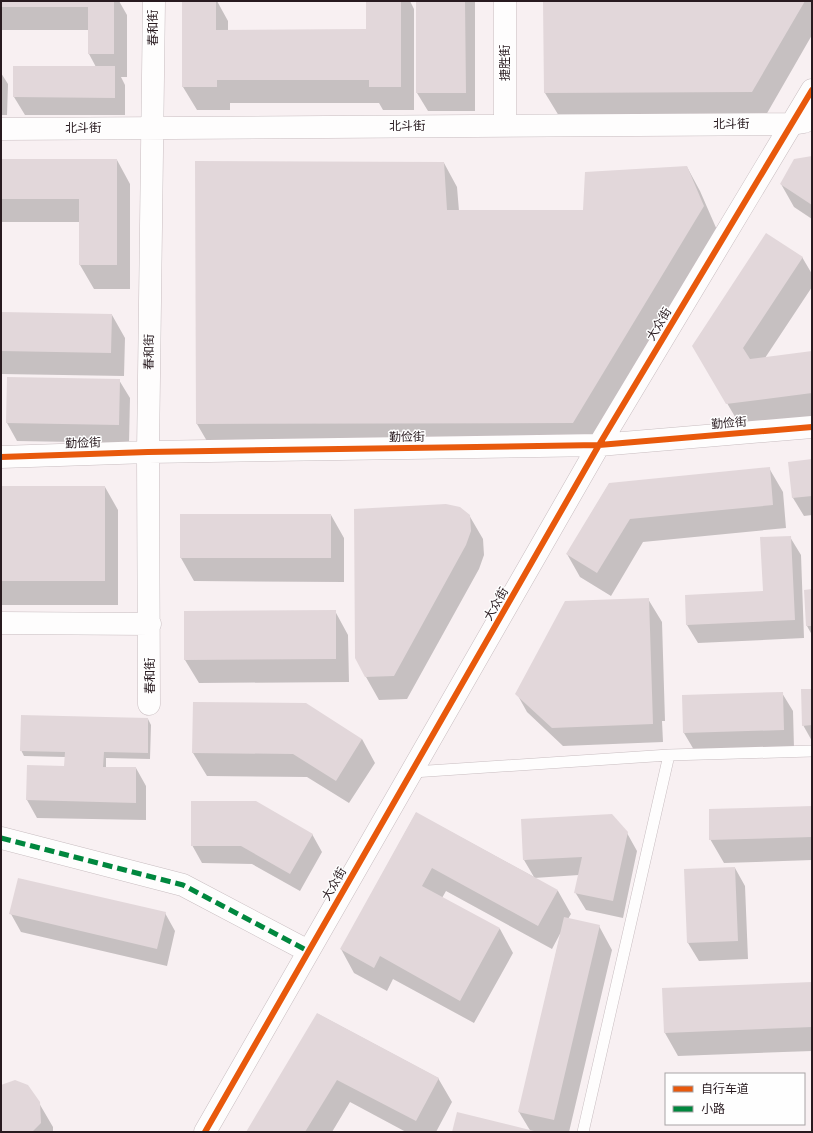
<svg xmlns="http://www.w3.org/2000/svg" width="813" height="1133" viewBox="0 0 813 1133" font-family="'DM Sans','Noto Sans SC',sans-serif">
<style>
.shadow{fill:#0003}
.building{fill:#e2d7da}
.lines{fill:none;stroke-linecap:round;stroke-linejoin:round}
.lane-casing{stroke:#c8bdc0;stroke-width:12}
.street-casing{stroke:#c8bdc0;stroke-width:23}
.lane{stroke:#fefdfd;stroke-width:11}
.street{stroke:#fefdfd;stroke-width:22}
.quiet{stroke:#00873e;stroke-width:5;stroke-dasharray:10 5;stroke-linecap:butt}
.cycleway-casing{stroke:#fefefe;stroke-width:8}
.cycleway{stroke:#e8590c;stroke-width:6}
.labels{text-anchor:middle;stroke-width:3;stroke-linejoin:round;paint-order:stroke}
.street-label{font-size:12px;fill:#281a1f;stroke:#fefefe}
</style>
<rect width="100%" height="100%" fill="#f8f0f2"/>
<path class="shadow" d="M 1,1 L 119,1 L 127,15 L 127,77 L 121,77 L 125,85 L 125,115 L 25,115 L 14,97 L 14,67 L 96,67 L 89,54 L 89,30 L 1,30 Z
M 183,1 L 217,1 L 228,21 L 228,31 L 367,30 L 367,1 L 410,1 L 414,9 L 414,110 L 383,110 L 379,103 L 230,103 L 230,110 L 197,110 L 183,87 Z
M 417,1 L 475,1 L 475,111 L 428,111 L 417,93 Z
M 544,1 L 812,1 L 812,35 L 766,115 L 559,116 L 545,93 Z
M 1,73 L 8,84 L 7,115 L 1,115 Z
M 812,157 L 812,219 L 794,207 L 781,184 Z
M 1,160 L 117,160 L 130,184 L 130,289 L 94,289 L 80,265 L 80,222 L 1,222 Z
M 196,162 L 444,163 L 457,187 L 459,211 L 584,211 L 687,167 L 700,191 L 717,230 L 587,446 L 211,448 L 197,424 Z
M 802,257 L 812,274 L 812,287 L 765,358 L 812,352 L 812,418 L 741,427 L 707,369 Z
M 1,313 L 112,315 L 125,338 L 124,376 L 1,374 Z
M 119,380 L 130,398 L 129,443 L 17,441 L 7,423 Z
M 812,460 L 812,515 L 804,516 L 793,498 Z
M 769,468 L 783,492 L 786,528 L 643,542 L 611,596 L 580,577 L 567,554 L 609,484 Z
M 1,487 L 105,487 L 118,510 L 118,605 L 1,605 Z
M 331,515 L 344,538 L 344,582 L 194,581 L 181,558 Z
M 469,515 L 483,539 L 484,555 L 479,569 L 407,699 L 379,700 L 366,677 Z
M 790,537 L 801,555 L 804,638 L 698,643 L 687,625 L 764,592 Z
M 812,590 L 812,635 L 807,626 Z
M 648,599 L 662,622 L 665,721 L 662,721 L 663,742 L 563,746 L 527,712 L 517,694 Z
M 335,611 L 348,635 L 349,682 L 199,683 L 185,660 Z
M 812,690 L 812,741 L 803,725 Z
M 782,693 L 793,711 L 794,748 L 694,750 L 684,733 Z
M 148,719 L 151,725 L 150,759 L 106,758 L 106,768 L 136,768 L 146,786 L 146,820 L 37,818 L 27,800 L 66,767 L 65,757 L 24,756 L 21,750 Z
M 362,739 L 375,763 L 349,803 L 307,777 L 207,776 L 193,753 Z
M 812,807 L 812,860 L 724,863 L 710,839 Z
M 416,813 L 534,877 L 524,860 L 627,833 L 637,851 L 623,918 L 586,910 L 575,892 L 579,875 L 534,878 L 558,891 L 571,914 L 568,919 L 599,926 L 612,950 L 569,1132 L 453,1132 L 531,1132 L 519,1112 L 561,932 L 552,949 L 446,891 L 442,898 L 500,929 L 513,953 L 474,1023 L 393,979 L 387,991 L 354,973 L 341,949 Z
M 312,834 L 322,852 L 300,891 L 252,864 L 202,863 L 192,845 Z
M 735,868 L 745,886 L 748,959 L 699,961 L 688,943 L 685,870 Z
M 165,913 L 175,931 L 167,966 L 21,932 L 11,914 Z
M 812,983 L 812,1051 L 678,1056 L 665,1033 Z
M 318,1014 L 438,1078 L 452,1102 L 436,1132 L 406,1132 L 350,1102 L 332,1132 L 247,1132 Z
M 1,1086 L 39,1103 L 53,1127 L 53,1132 L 1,1132 Z"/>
<path class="building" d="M 1,1 L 114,1 L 114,54 L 88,54 L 88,7 L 1,7 Z
M 182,1 L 216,1 L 216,30 L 366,29 L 366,1 L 401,1 L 401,87 L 369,87 L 369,80 L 217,80 L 217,87 L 182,87 Z
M 416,1 L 465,1 L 466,93 L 416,93 Z
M 543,1 L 805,1 L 752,92 L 544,93 Z
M 13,66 L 115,66 L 115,98 L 13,97 Z
M 812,156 L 812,205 L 780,184 L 794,159 Z
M 1,159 L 117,159 L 117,265 L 79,265 L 79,199 L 1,199 Z
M 195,161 L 444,162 L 447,210 L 583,210 L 585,172 L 687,166 L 704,206 L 573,423 L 196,424 Z
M 766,233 L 803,257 L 743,348 L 750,359 L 812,351 L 812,393 L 726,404 L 692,346 Z
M 1,312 L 112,314 L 111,353 L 1,351 Z
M 7,377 L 120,379 L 119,425 L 6,423 Z
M 812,459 L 812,496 L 792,498 L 788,462 Z
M 770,467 L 773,505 L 630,519 L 597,573 L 566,554 L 609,483 Z
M 1,486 L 105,486 L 105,581 L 1,581 Z
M 446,504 L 460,507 L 470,515 L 471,531 L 466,545 L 394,676 L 365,677 L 355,658 L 354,509 Z
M 180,514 L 331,514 L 331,558 L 180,558 Z
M 791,536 L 795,620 L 686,625 L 685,595 L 763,591 L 760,537 Z
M 812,589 L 812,626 L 806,626 L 804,590 Z
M 649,598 L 653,724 L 552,728 L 515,694 L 565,601 Z
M 336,610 L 336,659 L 184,660 L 184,611 Z
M 801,689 L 812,689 L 812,725 L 802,726 Z
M 783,692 L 784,730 L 683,733 L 682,695 Z
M 193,702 L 306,703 L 362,739 L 336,781 L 293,754 L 192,753 Z
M 21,715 L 148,718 L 148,753 L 104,752 L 103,767 L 136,767 L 136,803 L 26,800 L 27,765 L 64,766 L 65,752 L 20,751 Z
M 191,801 L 256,801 L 313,834 L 290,874 L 241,846 L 191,846 Z
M 812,806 L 812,837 L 709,840 L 709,809 Z
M 416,812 L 558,890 L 538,926 L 432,868 L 422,886 L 500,928 L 460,1001 L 380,956 L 374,968 L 340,949 Z
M 612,814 L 628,832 L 613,901 L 574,893 L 582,857 L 523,860 L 521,819 Z
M 735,867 L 738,941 L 687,943 L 684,869 Z
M 18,878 L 166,912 L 157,949 L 9,914 Z
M 564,917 L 600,925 L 554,1120 L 518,1112 Z
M 812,982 L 812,1027 L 664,1033 L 662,988 Z
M 317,1013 L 439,1078 L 416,1121 L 337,1080 L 305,1132 L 246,1132 Z
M 15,1080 L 28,1085 L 40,1102 L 41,1123 L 32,1132 L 1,1132 L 1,1085 Z
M 457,1112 L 534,1131 L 534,1132 L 452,1132 Z"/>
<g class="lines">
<g class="lane-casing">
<path id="lane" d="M 413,772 L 669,755 L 812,751
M 583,1132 L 669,755"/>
</g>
<g class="street-casing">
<path id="street" d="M 505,1 L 505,126
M 1,129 L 792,124 L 804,122
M 1,457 L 148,452 L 599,445 L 812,427
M 1,623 L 150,624
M 149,704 L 148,452 L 154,1
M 1,838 L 183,885 L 308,951
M 205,1132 L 599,445 L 812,90"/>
</g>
<use href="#lane" class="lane"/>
<use href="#street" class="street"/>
<path class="quiet" d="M 1,838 L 183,885 L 308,951"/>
<g class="cycleway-casing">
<path id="cycleway" d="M 1,457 L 148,452 L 599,445 L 812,427
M 205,1132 L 599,445 L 812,90"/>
</g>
<use href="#cycleway" class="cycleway"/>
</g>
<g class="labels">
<g class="street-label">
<text transform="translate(153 28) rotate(-90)" y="4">春和街</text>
<text transform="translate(505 63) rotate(-90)" y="4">捷胜街</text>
<text x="731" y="128">北斗街</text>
<text x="407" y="130">北斗街</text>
<text x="83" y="132">北斗街</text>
<text transform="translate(659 324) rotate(-59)" y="4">大众街</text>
<text transform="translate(149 352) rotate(-89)" y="4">春和街</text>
<text transform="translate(729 423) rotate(-5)" y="4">勤俭街</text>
<text transform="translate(407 437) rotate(-1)" y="4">勤俭街</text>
<text transform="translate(83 443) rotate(-2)" y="4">勤俭街</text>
<text transform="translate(496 604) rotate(-60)" y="4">大众街</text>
<text transform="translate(150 676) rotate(-90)" y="4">春和街</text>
<text transform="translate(334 884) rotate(-60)" y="4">大众街</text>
</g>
</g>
<rect width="813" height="1133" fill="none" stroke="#281a1f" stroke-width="4"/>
<rect x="665" y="1073" width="140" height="52" fill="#fefefe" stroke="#a8a3a5"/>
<rect x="673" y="1086" width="20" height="6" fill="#e8590c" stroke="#a8a3a5"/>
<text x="701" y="1093" font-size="12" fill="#281a1f">自行车道</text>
<rect x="673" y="1106" width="20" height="6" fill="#00873e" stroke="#a8a3a5"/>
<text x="701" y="1113" font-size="12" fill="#281a1f">小路</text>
</svg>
